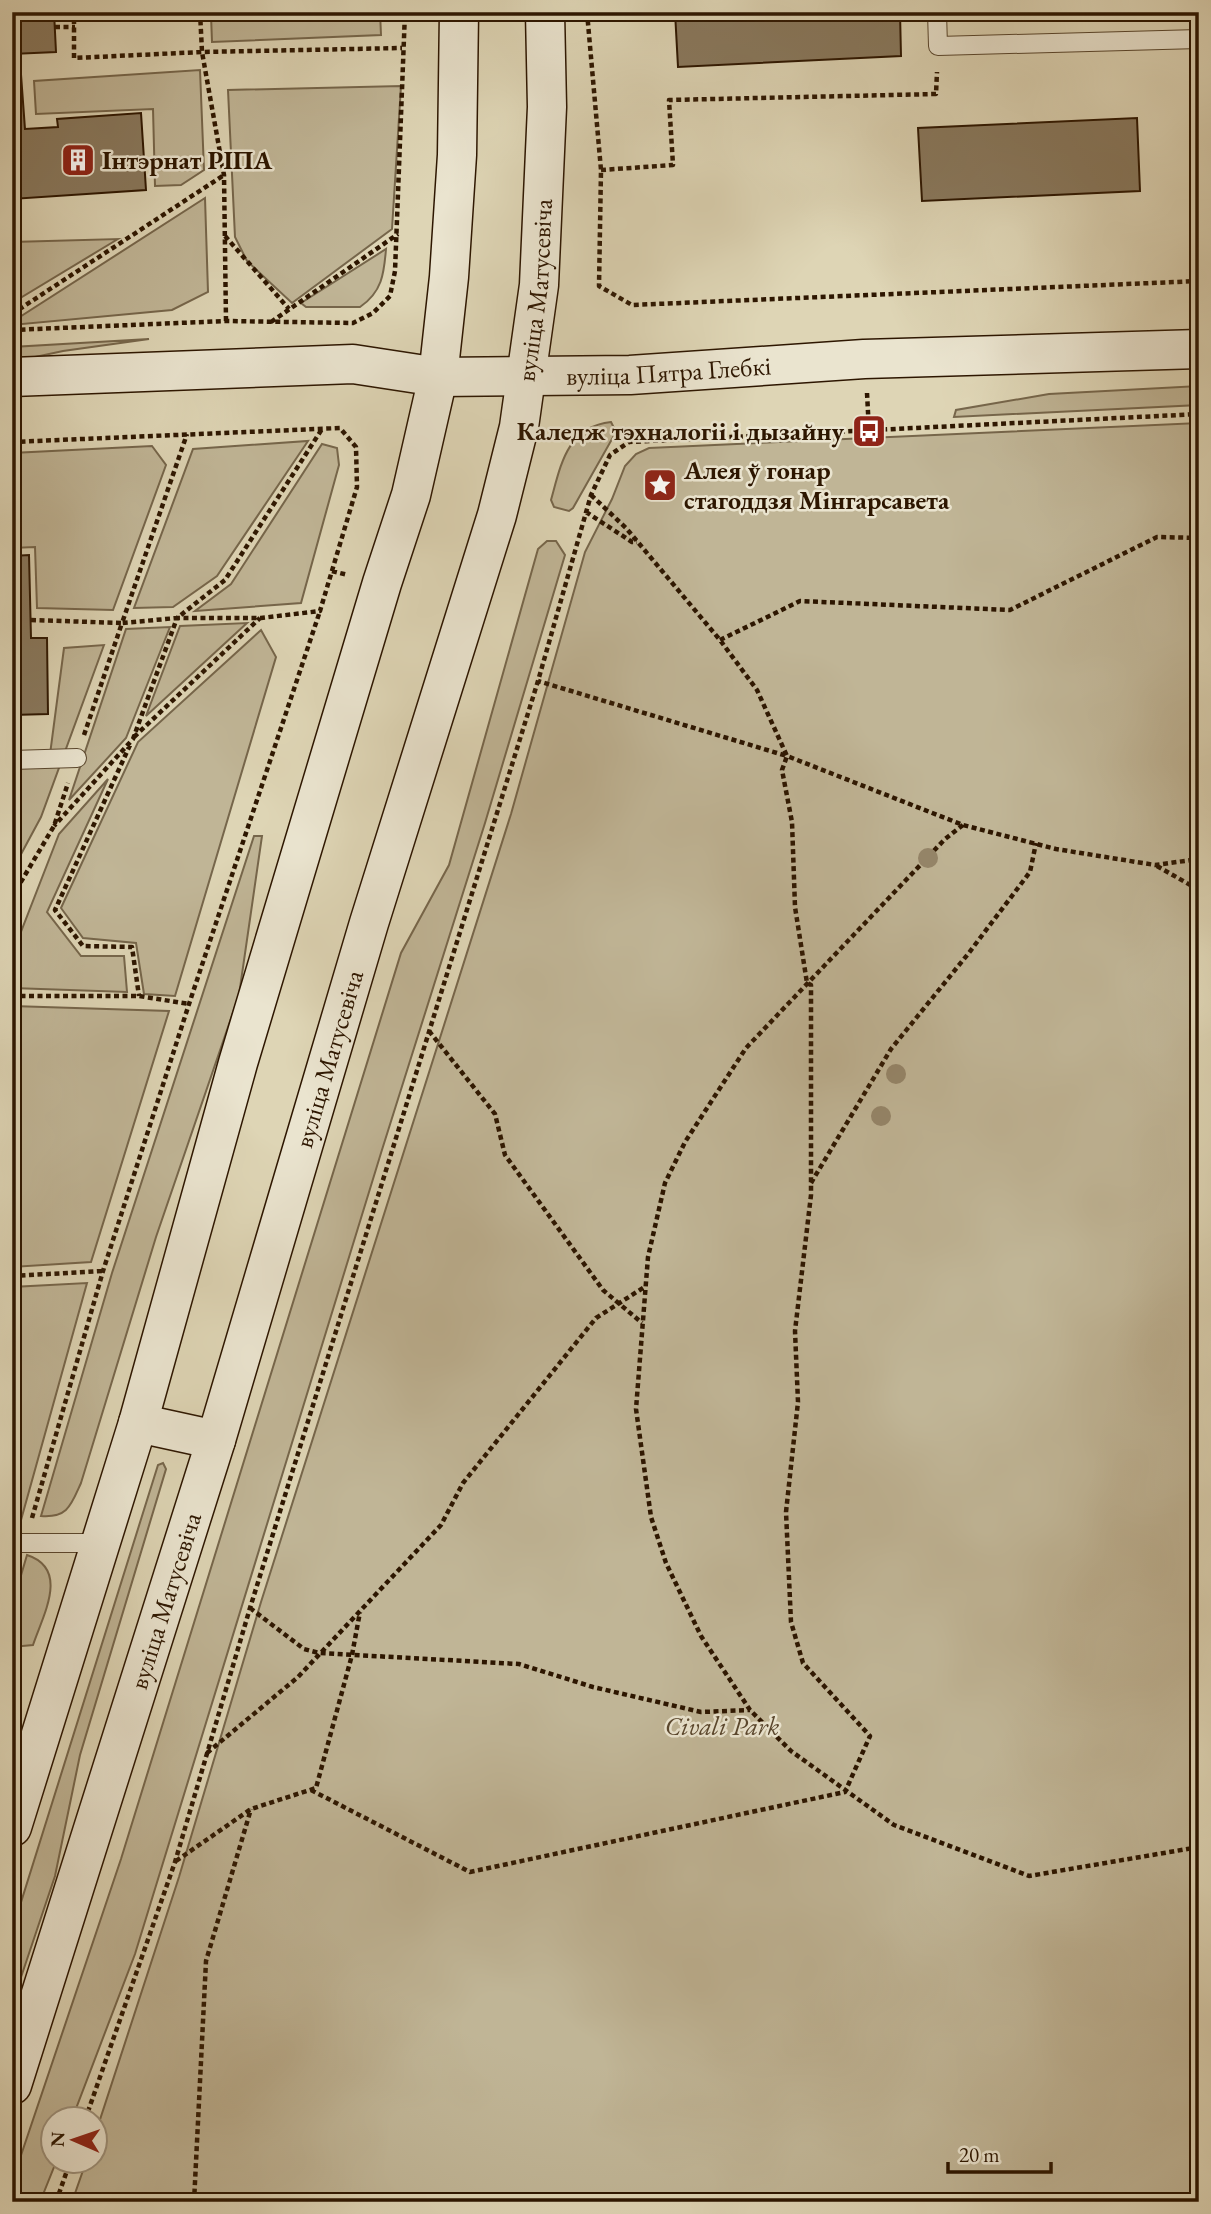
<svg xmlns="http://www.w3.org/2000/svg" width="1211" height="2214" viewBox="0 0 1211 2214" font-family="'EB Garamond',serif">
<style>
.green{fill:#c0b596;stroke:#76664b;stroke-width:2}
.building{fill:#89795e;stroke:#2d1600;stroke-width:2}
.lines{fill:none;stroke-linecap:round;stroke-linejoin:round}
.service-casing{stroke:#59462d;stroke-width:20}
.secondary-casing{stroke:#2d1600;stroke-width:41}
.path{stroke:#2d1600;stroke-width:4.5;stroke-dasharray:5 3.5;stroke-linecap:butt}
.service{stroke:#eae4cf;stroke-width:18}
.secondary{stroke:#eae4cf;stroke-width:38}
.tree{fill:#95866a}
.labels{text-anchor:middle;stroke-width:5;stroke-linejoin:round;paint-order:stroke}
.poi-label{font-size:26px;font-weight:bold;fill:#2d1600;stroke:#eae4cf;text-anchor:start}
.street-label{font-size:26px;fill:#2d1600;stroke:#eae4cf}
.park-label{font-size:26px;font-style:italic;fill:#59462d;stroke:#eae4cf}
</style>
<rect width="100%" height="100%" fill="#ded5b5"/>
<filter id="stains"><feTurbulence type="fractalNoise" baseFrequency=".00286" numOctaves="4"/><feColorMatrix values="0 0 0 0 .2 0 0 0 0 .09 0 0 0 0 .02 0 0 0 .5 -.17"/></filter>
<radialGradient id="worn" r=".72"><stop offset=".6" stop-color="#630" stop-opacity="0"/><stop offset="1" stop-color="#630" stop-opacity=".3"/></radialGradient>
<path class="green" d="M 275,12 L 380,12 L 381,35 L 212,42 L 211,15 Z
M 200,70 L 204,170 L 181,185 L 155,186 L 153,109 L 36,114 L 34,81 Z
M 401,86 L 392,229 L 292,303 L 247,261 L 235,237 L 228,90 Z
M 205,198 L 208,292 L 172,310 L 12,325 L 12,322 Z
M 118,239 L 12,303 L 12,242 Z
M 386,249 C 384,274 382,292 360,307 L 306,307 L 301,303 Z
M 149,339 L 63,351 L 12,362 L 12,347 Z
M 1199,386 L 1199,405 L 954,417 L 956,410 L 1049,394 Z
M 611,422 L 616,432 L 573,508 L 569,511 L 554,507 L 551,500 C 561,464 567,427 611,422 Z
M 1199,423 L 1199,2202 L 72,2202 L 86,2162 L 94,2162 L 95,2135 L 179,1877 L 261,1602 L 511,814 L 585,552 L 612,499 L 625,466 L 636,454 L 649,448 Z
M 308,441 L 217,576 L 173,607 L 134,608 L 193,449 Z
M 322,444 L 337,448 L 339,465 L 301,603 L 195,611 L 231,584 Z
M 152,446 L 166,465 L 113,610 L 37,608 L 35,547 L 12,548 L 12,453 Z
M 547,541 L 556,541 L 565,555 L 485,823 L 381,1153 L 135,1954 L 72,2119 L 52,2120 L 52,2162 L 56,2162 L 40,2202 L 12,2202 L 12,2182 L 121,1859 L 401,953 L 449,865 L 538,549 Z
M 247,623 L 146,716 L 180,626 Z
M 170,627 L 126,738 L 69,800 L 126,629 Z
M 261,630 L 276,657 L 175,996 L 144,994 L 136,943 L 83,938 L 61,908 L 138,742 Z
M 104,645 L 41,817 L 12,871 L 12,762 L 49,762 L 64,648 Z
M 108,779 L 47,912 L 81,956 L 124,956 L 127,992 L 12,988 L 12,955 L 59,834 Z
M 254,836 L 262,836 L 239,995 L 156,1237 L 81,1483 C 71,1505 68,1518 41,1516 L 112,1273 Z
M 12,1006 L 169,1011 L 91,1262 L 12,1267 Z
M 87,1283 L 21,1520 L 12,1520 L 12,1287 Z
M 163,1463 L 166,1469 L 80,1755 L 55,1876 L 12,2004 L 12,1931 L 158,1465 Z
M 27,1555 C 70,1569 43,1615 33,1645 L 12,1647 L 12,1606 Z"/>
<path class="building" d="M 12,12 L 54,12 L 56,52 L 12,54 Z
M 675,12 L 900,12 L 901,56 L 678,67 Z
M 12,61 L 20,61 L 25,129 L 58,127 L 57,119 L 141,113 L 146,190 L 12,199 Z
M 1137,118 L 1140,191 L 922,201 L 918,128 Z
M 29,555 L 31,638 L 47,638 L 48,714 L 12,715 L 12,556 Z"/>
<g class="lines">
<g class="service-casing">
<path id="service" d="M 937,12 L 938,46 L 1199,39
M 12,760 L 77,758
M 12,1543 L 102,1543"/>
</g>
<g class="secondary-casing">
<g id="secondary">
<path id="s1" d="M 12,377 L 353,364 L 438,377 L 630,375 L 864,359 L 1199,349"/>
<path d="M 138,1423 L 216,1440"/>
<path d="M 12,1827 L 138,1423 L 238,1063 L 382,583 L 411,495 L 438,377 L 449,277 L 457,155 L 459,12"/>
<path id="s2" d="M 12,2085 L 216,1440 L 369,923 L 497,515 L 519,427 L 539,285 L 547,107 L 545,12"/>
</g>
</g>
<path class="path" d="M 103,12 L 74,14 L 74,58 L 202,52 L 402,48
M 200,12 L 202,52 L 224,175 L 226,321
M 587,12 L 601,170 L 599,286 L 632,305 L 1199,281
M 55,27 L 75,27
M 601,170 L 673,165 L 669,100 L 936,94 L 937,72
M 225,236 L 289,309
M 12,314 L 224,175
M 271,322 L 398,234
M 12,330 L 226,321 L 353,323 L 373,313 L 390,296 L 395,271 L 405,12
M 867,393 L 869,431
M 12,442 L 340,428 L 356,447 L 357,487 L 320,611 L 261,618 L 177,618 L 133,739 L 54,826
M 591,495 L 626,528 L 720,640 L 757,690 L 787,756 L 963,825 L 1056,849 L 1155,865 L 1199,859
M 586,512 L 632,542 L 637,542
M 332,571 L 348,575
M 31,620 L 122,623 L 187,434
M 720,640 L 800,601 L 1010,610 L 1157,537 L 1199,538
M 84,735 L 122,623 L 177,618 L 225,580 L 322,429
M 134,737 L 260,618
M 130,745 L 55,910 L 83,946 L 132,947 L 139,996
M 963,825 L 945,839 L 746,1048 L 685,1142 L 665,1183 L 648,1257 L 636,1409 L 651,1517 L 666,1563 L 701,1636 L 750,1710 L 791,1751 L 894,1825 L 1029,1876 L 1199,1847
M 1157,866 L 1199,890
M 12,897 L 54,826 L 68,783
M 12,996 L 139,996 L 189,1004
M 429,1031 L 495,1114 L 505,1155 L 603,1290 L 642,1323
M 811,1183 L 891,1049 L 968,954 L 1030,872 L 1036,843
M 12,1276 L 103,1271
M 32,1518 L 103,1271 L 189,1004 L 320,611
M 12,1582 L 16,1569
M 250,1608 L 304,1649 L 319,1653 L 519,1664 L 593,1687 L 701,1712 L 750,1710
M 207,1753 L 298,1677 L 441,1525 L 463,1483 L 596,1318 L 646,1286
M 311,1790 L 470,1872 L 845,1792 L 870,1736 L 803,1663 L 791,1622 L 786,1512 L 798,1402 L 795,1331 L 811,1195 L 811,985 L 807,983 L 795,907 L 792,822 L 782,770 L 787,756 L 538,681
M 176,1861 L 251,1809 L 316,1788 L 352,1655 L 360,1612
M 85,2120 L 175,1862 L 250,1608 L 538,681 L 591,495 L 610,455 L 629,442 L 1199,414
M 56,2202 L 70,2162
M 194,2202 L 206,1961 L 251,1809"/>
<use href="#service" class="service"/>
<use href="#secondary" class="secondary"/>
</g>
<g class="tree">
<circle cx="928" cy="858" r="10"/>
<circle cx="896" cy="1074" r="10"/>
<circle cx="881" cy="1116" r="10"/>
</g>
<defs>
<g id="building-square" transform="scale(1.75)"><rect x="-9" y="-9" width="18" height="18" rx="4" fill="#8f2418" stroke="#eae4cf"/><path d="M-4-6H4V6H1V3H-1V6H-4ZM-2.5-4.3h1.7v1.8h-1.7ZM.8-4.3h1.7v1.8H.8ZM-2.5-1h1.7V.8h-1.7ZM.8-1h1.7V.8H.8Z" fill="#fff"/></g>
<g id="bus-square" transform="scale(1.75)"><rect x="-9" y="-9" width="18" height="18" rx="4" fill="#8f2418" stroke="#eae4cf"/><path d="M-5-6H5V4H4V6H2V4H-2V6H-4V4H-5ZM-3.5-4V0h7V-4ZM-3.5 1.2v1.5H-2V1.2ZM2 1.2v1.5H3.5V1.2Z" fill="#fff"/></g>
<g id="sight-square" transform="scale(1.75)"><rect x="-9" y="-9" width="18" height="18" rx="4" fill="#8f2418" stroke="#eae4cf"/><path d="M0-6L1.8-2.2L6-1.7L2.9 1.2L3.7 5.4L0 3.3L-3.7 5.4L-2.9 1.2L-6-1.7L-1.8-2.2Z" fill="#fff"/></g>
</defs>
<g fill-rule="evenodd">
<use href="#building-square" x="78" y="160"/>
<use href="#bus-square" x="869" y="431"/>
<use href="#sight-square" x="660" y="485"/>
</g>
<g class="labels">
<g class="poi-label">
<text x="102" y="169">Інтэрнат РІПА</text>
<text x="844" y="440" text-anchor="end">Каледж тэхналогіі і дызайну</text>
<text x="684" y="479">Алея ў гонар<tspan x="684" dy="30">стагоддзя Мінгарсавета</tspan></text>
</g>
<g class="street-label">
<text dy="9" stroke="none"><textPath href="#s2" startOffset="1872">вуліца Матусевіча</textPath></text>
<text dy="9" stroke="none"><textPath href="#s1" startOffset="658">вуліца Пятра Глебкі</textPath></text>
<text dy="9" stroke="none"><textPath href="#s2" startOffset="1074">вуліца Матусевіча</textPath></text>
<text dy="9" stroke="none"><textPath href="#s2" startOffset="508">вуліца Матусевіча</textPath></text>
</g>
<g class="park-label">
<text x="722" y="1735">Civali Park</text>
</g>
</g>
<rect width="1211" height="2214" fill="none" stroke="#ded5b5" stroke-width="42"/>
<rect x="14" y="14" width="1183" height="2186" fill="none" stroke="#2d1600" stroke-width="3.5"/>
<rect x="21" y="21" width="1169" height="2172" fill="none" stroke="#2d1600" stroke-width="2"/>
<g transform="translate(74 2140) rotate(272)"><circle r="33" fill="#eae4cf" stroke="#9e927c" stroke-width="2"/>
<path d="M0-5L12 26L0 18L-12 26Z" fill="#8f2418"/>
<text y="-10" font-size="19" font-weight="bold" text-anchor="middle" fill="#2d1600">N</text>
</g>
<path d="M948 2162v10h103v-10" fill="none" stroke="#2d1600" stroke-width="3.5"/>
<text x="959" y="2162" font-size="21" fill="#2d1600" stroke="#eae4cf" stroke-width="5" paint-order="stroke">20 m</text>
<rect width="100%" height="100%" filter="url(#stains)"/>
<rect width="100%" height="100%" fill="url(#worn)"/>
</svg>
